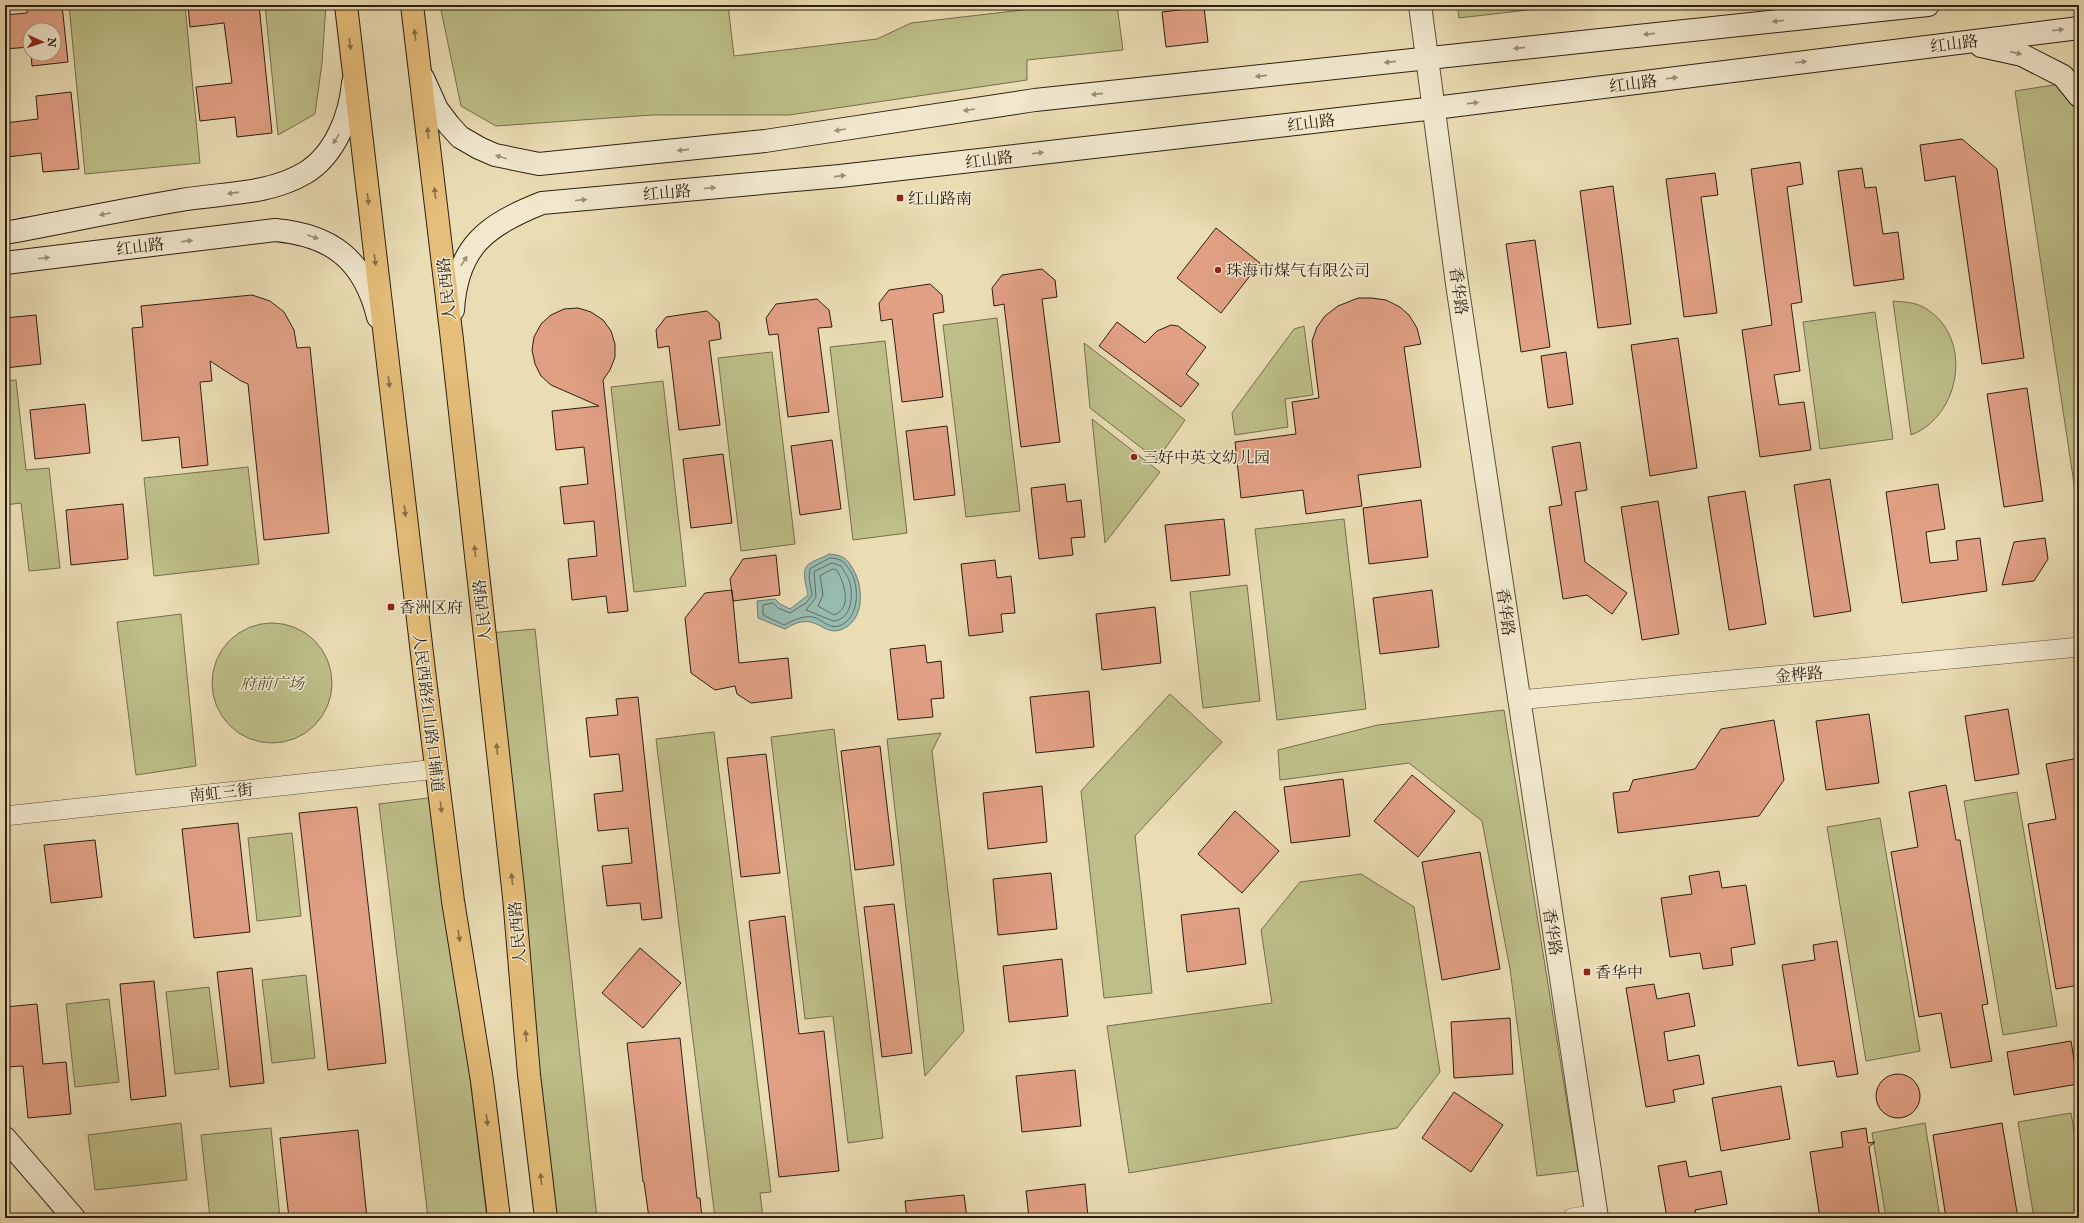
<svg xmlns="http://www.w3.org/2000/svg" width="2084" height="1223" viewBox="0 0 2084 1223" font-family="'IM FELL English','Noto Serif SC',serif">
<style>
.green{fill:#bdbe88;stroke:#756e4d}
.water{fill:#98bbb1;stroke:#6d7d71}
.lines{fill:none;stroke-linecap:round;stroke-linejoin:round}
.shore{stroke:#626d62;stroke-width:1}
.building{fill:#e1a084;stroke:#2d1f12}
.minor-casing{stroke:#5c4e3a;stroke-width:20}
.tertiary-casing{stroke:#5c4e3a;stroke-width:24}
.secondary-casing{stroke:#2d1f12;stroke-width:24}
.primary-casing{stroke:#2d1f12;stroke-width:24}
.minor{stroke:#f1e8ce;stroke-width:19}
.tertiary{stroke:#f1e8ce;stroke-width:22}
.secondary{stroke:#f1e8ce;stroke-width:22}
.primary{stroke:#e5be7a;stroke-width:22}
.oneway{fill:#998e79}
.oneway2{fill:#896e46}
.poi-dot{fill:#8f2418;stroke:#f1e8ce;stroke-width:1.5}
.labels{text-anchor:middle;stroke-width:3;stroke-linejoin:round;paint-order:stroke}
.street-label{font-size:16px;fill:#2d1f12;stroke:#f1e8ce}
.poi-label{font-size:16px;fill:#2d1f12;stroke:#f1e8ce;text-anchor:start}
.park-label{font-size:16px;font-style:italic;fill:#584f35;stroke:#f1e8ce}
</style>
<rect width="100%" height="100%" fill="#eadcb3"/>
<filter id="stains"><feTurbulence type="fractalNoise" baseFrequency=".005" numOctaves="4"/><feColorMatrix values="0 0 0 0 .2 0 0 0 0 .09 0 0 0 0 .02 0 0 0 .5 -.17"/></filter>
<radialGradient id="worn" r=".72"><stop offset=".6" stop-color="#630" stop-opacity="0"/><stop offset="1" stop-color="#630" stop-opacity=".3"/></radialGradient>
<path class="green" d="M 69,5 L 185,5 L 200,163 L 85,174 Z
M 265,5 L 326,5 L 322,63 L 315,114 L 278,135 Z
M 440,5 L 728,5 L 734,56 L 877,39 L 911,23 L 1065,5 L 1117,5 L 1123,50 L 1027,60 L 1027,80 L 789,115 L 652,115 L 496,126 L 461,106 Z
M 1457,5 L 1571,5 L 1459,18 Z
M 2079,81 L 2079,517 L 2015,91 Z
M 1893,301 C 1904,302 1915,302 1925,308 C 1974,337 1961,416 1911,435 Z
M 1875,312 L 1893,439 L 1820,449 L 1803,322 Z
M 997,318 L 1020,511 L 966,517 L 943,325 Z
M 1304,326 L 1313,395 L 1285,399 L 1288,427 L 1235,435 L 1232,413 L 1294,329 Z
M 885,341 L 907,533 L 853,540 L 830,347 Z
M 1084,343 L 1185,420 L 1157,460 L 1090,408 Z
M 772,352 L 795,544 L 741,551 L 718,358 Z
M 16,380 L 26,470 L 49,468 L 60,568 L 29,571 L 21,503 L 5,505 L 5,381 Z
M 663,381 L 686,586 L 634,592 L 611,387 Z
M 1092,419 L 1160,472 L 1105,543 Z
M 248,467 L 259,564 L 154,576 L 144,478 Z
M 1344,519 L 1366,709 L 1277,720 L 1255,529 Z
M 1247,585 L 1260,701 L 1203,708 L 1190,592 Z
M 181,614 L 196,766 L 136,775 L 117,622 Z
M212 683a60 60 0 1 1 120 0a60 60 0 1 1-120 0Z
M 535,629 L 597,1218 L 555,1218 L 489,633 Z
M 1170,694 L 1222,742 L 1135,836 L 1152,993 L 1104,998 L 1081,791 Z
M 1504,710 L 1578,1171 L 1537,1176 L 1510,969 L 1482,821 L 1409,763 L 1280,780 L 1278,750 L 1378,725 Z
M 834,729 L 883,1138 L 848,1143 L 833,1016 L 805,1019 L 771,737 Z
M 714,732 L 771,1192 L 760,1193 L 763,1218 L 715,1218 L 656,739 Z
M 941,733 L 932,751 L 964,1031 L 925,1076 L 887,739 Z
M 2017,792 L 2057,1026 L 2003,1035 L 1964,801 Z
M 436,797 L 487,1218 L 428,1218 L 379,804 Z
M 1880,818 L 1920,1051 L 1866,1061 L 1827,827 Z
M 292,833 L 301,916 L 257,921 L 248,838 Z
M 1361,874 L 1414,907 L 1440,1072 L 1397,1128 L 1129,1173 L 1107,1026 L 1272,1003 L 1261,930 L 1300,882 Z
M 306,975 L 315,1058 L 272,1063 L 262,980 Z
M 209,987 L 219,1069 L 175,1074 L 166,992 Z
M 109,999 L 119,1082 L 75,1087 L 66,1004 Z
M 2071,1113 L 2079,1162 L 2079,1218 L 2034,1218 L 2018,1122 Z
M 181,1123 L 187,1180 L 95,1190 L 88,1135 Z
M 1925,1123 L 1940,1218 L 1886,1218 L 1872,1133 Z
M 271,1128 L 280,1218 L 210,1218 L 201,1135 Z"/>
<path class="water" d="M 829,554 C 842,555 847,558 853,569 C 864,587 865,622 840,630 C 821,636 816,609 785,629 L 758,618 L 757,601 L 775,599 L 780,604 L 790,609 L 808,595 C 807,587 800,570 809,564 C 814,560 823,558 829,554 Z"/>
<g class="lines">
<path class="shore" d="M 830,558 C 842,558 845,563 851,572 C 860,588 859,619 839,626 C 828,629 822,619 813,617 C 804,615 792,621 784,625 L 763,615 L 763,605 L 773,603 L 778,608 L 790,613 L 806,603 L 812,595 L 809,577 L 810,569 Z
M 832,563 L 841,566 C 843,570 847,575 849,580 C 854,594 852,620 833,621 L 806,610 L 816,597 L 814,572 Z
M 833,569 L 837,570 C 844,583 853,608 834,615 L 818,606 L 823,595 L 820,576 Z"/>
</g>
<path class="building" d="M 27,5 L 62,5 L 68,62 L 32,66 L 31,54 L 54,54 L 54,30 L 30,30 L 30,47 L 5,49 L 5,15 L 27,13 Z
M 188,5 L 259,5 L 272,133 L 237,137 L 235,117 L 200,121 L 196,87 L 232,83 L 224,23 L 190,27 Z
M 1204,7 L 1208,42 L 1166,47 L 1162,12 Z
M 71,92 L 79,169 L 43,172 L 41,153 L 7,157 L 5,123 L 38,119 L 36,96 Z
M 1962,139 L 1997,169 L 2024,358 L 1982,364 L 1955,176 L 1925,181 L 1920,145 Z
M 1800,162 L 1803,184 L 1787,187 L 1802,302 L 1791,304 L 1800,371 L 1774,375 L 1779,405 L 1804,402 L 1811,450 L 1760,457 L 1742,330 L 1772,325 L 1751,169 Z
M 1862,168 L 1865,188 L 1876,187 L 1883,234 L 1898,232 L 1904,279 L 1854,286 L 1838,171 Z
M 1715,173 L 1718,195 L 1701,197 L 1717,313 L 1684,317 L 1666,179 Z
M 1613,186 L 1631,324 L 1598,328 L 1580,191 Z
M 1216,228 L 1260,263 L 1221,313 L 1177,278 Z
M 1535,240 L 1550,347 L 1521,352 L 1506,244 Z
M 1042,269 L 1055,280 L 1057,297 L 1042,299 L 1060,442 L 1021,447 L 1004,304 L 994,306 L 992,288 L 1002,275 Z
M 930,284 L 942,295 L 944,312 L 933,314 L 943,397 L 902,402 L 892,319 L 881,321 L 879,303 L 889,290 Z
M 252,295 L 270,301 L 284,312 L 294,330 L 297,348 L 310,347 L 329,533 L 264,540 L 248,384 L 241,381 L 210,361 L 212,381 L 200,382 L 208,465 L 182,468 L 179,437 L 142,441 L 132,328 L 143,327 L 141,306 Z
M 1358,298 L 1371,298 L 1386,300 L 1400,307 L 1409,315 L 1417,328 L 1421,344 L 1404,347 L 1421,467 L 1358,475 L 1362,506 L 1306,514 L 1303,490 L 1241,498 L 1235,442 L 1296,434 L 1292,402 L 1319,398 L 1312,341 L 1317,327 L 1325,316 L 1338,306 Z
M 817,299 L 829,310 L 832,327 L 818,328 L 829,412 L 788,417 L 778,334 L 769,335 L 766,318 L 776,304 Z
M 578,308 L 591,312 L 603,320 L 611,331 L 615,344 L 615,357 L 610,370 L 603,380 L 628,611 L 608,613 L 606,596 L 572,600 L 568,559 L 597,556 L 594,521 L 564,524 L 560,487 L 588,484 L 584,447 L 556,450 L 552,411 L 599,406 L 551,385 L 541,376 L 535,364 L 532,350 L 534,337 L 541,324 L 551,315 L 564,309 Z
M 707,311 L 719,322 L 721,339 L 709,341 L 720,425 L 679,430 L 669,346 L 658,348 L 656,330 L 666,317 Z
M 36,315 L 41,364 L 5,368 L 5,318 Z
M 1117,322 L 1145,343 L 1157,331 L 1171,325 L 1178,326 L 1206,347 L 1186,374 L 1199,384 L 1181,407 L 1099,346 Z
M 1678,338 L 1697,468 L 1650,476 L 1631,345 Z
M 1566,352 L 1573,404 L 1548,408 L 1541,356 Z
M 2027,388 L 2043,501 L 2004,507 L 1987,394 Z
M 85,404 L 90,453 L 35,459 L 30,410 Z
M 947,426 L 955,495 L 914,500 L 906,431 Z
M 832,440 L 841,509 L 800,515 L 791,446 Z
M 1580,442 L 1587,490 L 1575,492 L 1585,562 L 1627,593 L 1612,614 L 1587,595 L 1563,599 L 1549,507 L 1562,505 L 1552,447 Z
M 723,454 L 732,523 L 691,528 L 683,459 Z
M 1830,479 L 1851,611 L 1814,617 L 1794,485 Z
M 1065,484 L 1067,502 L 1081,500 L 1085,537 L 1071,538 L 1073,555 L 1039,559 L 1031,488 Z
M 1938,484 L 1945,529 L 1926,532 L 1930,563 L 1958,560 L 1956,541 L 1980,538 L 1987,591 L 1902,603 L 1886,492 Z
M 1745,491 L 1766,624 L 1729,630 L 1708,497 Z
M 1421,500 L 1428,557 L 1369,564 L 1363,508 Z
M 1658,501 L 1679,634 L 1642,640 L 1621,507 Z
M 123,504 L 128,559 L 71,565 L 66,510 Z
M 1224,519 L 1230,575 L 1171,581 L 1165,525 Z
M 2045,538 L 2048,559 L 2034,581 L 2002,585 L 2014,542 Z
M 776,555 L 780,595 L 733,601 L 730,579 L 743,559 Z
M 995,560 L 997,578 L 1011,576 L 1015,613 L 1001,614 L 1003,632 L 969,636 L 961,564 Z
M 732,590 L 739,663 L 788,658 L 792,698 L 751,703 L 737,694 L 735,686 L 715,690 L 691,673 L 685,618 L 705,593 Z
M 1432,590 L 1439,647 L 1380,654 L 1373,598 Z
M 1155,607 L 1161,663 L 1102,670 L 1096,614 Z
M 925,645 L 927,663 L 941,661 L 944,698 L 931,699 L 933,717 L 898,720 L 890,649 Z
M 1089,691 L 1094,747 L 1036,753 L 1030,697 Z
M 638,697 L 662,918 L 642,920 L 640,903 L 607,906 L 602,866 L 632,863 L 628,828 L 598,831 L 594,794 L 623,791 L 619,754 L 590,757 L 586,718 L 618,715 L 616,699 Z
M 2008,709 L 2019,774 L 1975,781 L 1965,716 Z
M 1869,714 L 1879,783 L 1826,790 L 1816,721 Z
M 1774,720 L 1784,780 L 1759,816 L 1618,833 L 1613,793 L 1629,791 L 1633,780 L 1695,769 L 1721,729 Z
M 880,746 L 894,865 L 855,870 L 841,751 Z
M 766,754 L 780,873 L 741,877 L 727,758 Z
M 2079,758 L 2079,985 L 2056,989 L 2028,824 L 2056,819 L 2046,764 Z
M 1412,775 L 1455,811 L 1418,857 L 1374,821 Z
M 1343,779 L 1350,836 L 1291,843 L 1284,787 Z
M 1946,785 L 1956,840 L 1960,840 L 1988,1004 L 1982,1005 L 1992,1061 L 1951,1068 L 1941,1013 L 1919,1017 L 1891,852 L 1918,847 L 1909,792 Z
M 1042,786 L 1047,842 L 988,849 L 983,793 Z
M 357,807 L 386,1063 L 328,1070 L 299,813 Z
M 1235,811 L 1279,851 L 1242,893 L 1198,854 Z
M 238,823 L 250,932 L 194,938 L 182,829 Z
M 95,840 L 102,897 L 51,903 L 44,845 Z
M 1480,852 L 1500,969 L 1442,980 L 1422,862 Z
M 1719,871 L 1722,888 L 1746,885 L 1755,944 L 1731,948 L 1733,965 L 1703,969 L 1700,953 L 1670,957 L 1661,898 L 1692,894 L 1689,876 Z
M 1051,873 L 1057,929 L 998,935 L 993,879 Z
M 894,904 L 912,1053 L 882,1057 L 864,907 Z
M 1239,908 L 1246,964 L 1187,972 L 1181,915 Z
M 785,916 L 799,1034 L 824,1031 L 839,1171 L 779,1177 L 749,921 Z
M 1837,941 L 1858,1074 L 1837,1077 L 1834,1061 L 1798,1066 L 1782,965 L 1815,960 L 1813,945 Z
M 640,948 L 681,983 L 643,1028 L 602,993 Z
M 1062,959 L 1068,1016 L 1009,1022 L 1003,966 Z
M 252,968 L 264,1083 L 230,1087 L 217,972 Z
M 154,981 L 166,1096 L 131,1100 L 120,984 Z
M 1654,984 L 1657,999 L 1689,993 L 1695,1026 L 1664,1032 L 1668,1061 L 1699,1055 L 1704,1084 L 1673,1090 L 1675,1102 L 1646,1107 L 1626,988 Z
M 37,1004 L 43,1064 L 66,1062 L 71,1114 L 28,1118 L 23,1066 L 5,1067 L 5,1007 Z
M 1510,1018 L 1513,1074 L 1454,1078 L 1451,1022 Z
M 680,1038 L 697,1198 L 700,1198 L 702,1218 L 649,1218 L 644,1182 L 643,1182 L 627,1043 Z
M 2071,1041 L 2078,1084 L 2014,1095 L 2007,1052 Z
M 1075,1070 L 1081,1126 L 1022,1132 L 1016,1076 Z
M1876 1096a22 22 0 1 1 44 0a22 22 0 1 1-44 0Z
M 1781,1086 L 1790,1139 L 1721,1151 L 1712,1098 Z
M 1454,1092 L 1503,1125 L 1471,1172 L 1422,1138 Z
M 2002,1123 L 2018,1218 L 1946,1218 L 1933,1135 Z
M 1866,1128 L 1868,1143 L 1875,1142 L 1869,1147 L 1880,1218 L 1820,1218 L 1810,1152 L 1843,1147 L 1841,1132 Z
M 358,1130 L 367,1218 L 289,1218 L 280,1138 Z
M 1686,1161 L 1689,1177 L 1721,1171 L 1727,1204 L 1695,1210 L 1697,1218 L 1667,1218 L 1658,1166 Z
M 1085,1184 L 1088,1218 L 1029,1218 L 1026,1191 Z
M 964,1195 L 967,1218 L 907,1218 L 905,1201 Z"/>
<g class="lines">
<g class="minor-casing">
<path id="minor" d="M 1518,700 L 2079,647
M 5,816 L 437,769
M 1572,1218 L 1597,1214"/>
</g>
<g class="tertiary-casing">
<path id="tertiary" d="M 1420,5 L 1457,284 L 1597,1218"/>
</g>
<g class="secondary-casing">
<path id="secondary" d="M 1981,46 L 2022,55 L 2063,76 L 2079,96
M 423,78 L 437,109 L 449,125 L 460,137 L 479,148 L 495,155 L 539,164 L 765,141 L 1035,100 L 1928,5
M 5,233 C 64,222 122,210 181,200 C 222,193 268,195 305,173 C 335,155 350,116 353,83
M 5,263 L 275,230 C 332,235 364,260 378,317
M 453,310 C 457,247 486,225 542,203 L 840,176 L 1435,108 L 2079,28
M 5,1138 L 74,1218"/>
</g>
<g class="primary-casing">
<path id="primary" d="M 346,5 L 425,679 L 453,901 L 482,1081 L 499,1218
M 412,5 L 452,340 L 514,897 L 529,1075 L 546,1218"/>
</g>
<use href="#minor" class="minor"/>
<use href="#tertiary" class="tertiary"/>
<use href="#secondary" class="secondary"/>
<use href="#primary" class="primary"/>
</g>
<defs><path id="oneway-solid" d="M-6-.8H1V-3.2L6.5 0L1 3.2V.8H-6Z"/></defs>
<g class="oneway">
<use href="#oneway-solid" transform="translate(1778 21) rotate(174)"/>
<use href="#oneway-solid" transform="translate(2058 30) rotate(-7)"/>
<use href="#oneway-solid" transform="translate(1649 34) rotate(174)"/>
<use href="#oneway-solid" transform="translate(1519 48) rotate(174)"/>
<use href="#oneway-solid" transform="translate(2016 53) rotate(13)"/>
<use href="#oneway-solid" transform="translate(1390 62) rotate(174)"/>
<use href="#oneway-solid" transform="translate(1801 62) rotate(-7)"/>
<use href="#oneway-solid" transform="translate(1261 76) rotate(174)"/>
<use href="#oneway-solid" transform="translate(1672 78) rotate(-7)"/>
<use href="#oneway-solid" transform="translate(1097 94) rotate(174)"/>
<use href="#oneway-solid" transform="translate(1473 103) rotate(-7)"/>
<use href="#oneway-solid" transform="translate(969 110) rotate(171)"/>
<use href="#oneway-solid" transform="translate(840 130) rotate(171)"/>
<use href="#oneway-solid" transform="translate(336 139) rotate(121)"/>
<use href="#oneway-solid" transform="translate(683 150) rotate(174)"/>
<use href="#oneway-solid" transform="translate(1038 153) rotate(-7)"/>
<use href="#oneway-solid" transform="translate(501 157) rotate(-163)"/>
<use href="#oneway-solid" transform="translate(840 176) rotate(-6)"/>
<use href="#oneway-solid" transform="translate(710 188) rotate(-5)"/>
<use href="#oneway-solid" transform="translate(233 193) rotate(172)"/>
<use href="#oneway-solid" transform="translate(581 200) rotate(-5)"/>
<use href="#oneway-solid" transform="translate(105 214) rotate(169)"/>
<use href="#oneway-solid" transform="translate(313 237) rotate(19)"/>
<use href="#oneway-solid" transform="translate(187 241) rotate(-7)"/>
<use href="#oneway-solid" transform="translate(44 258) rotate(-7)"/>
<use href="#oneway-solid" transform="translate(464 261) rotate(-58)"/>
</g>
<g class="oneway2">
<use href="#oneway-solid" transform="translate(415 35) rotate(-97)"/>
<use href="#oneway-solid" transform="translate(350 44) rotate(84)"/>
<use href="#oneway-solid" transform="translate(428 133) rotate(-97)"/>
<use href="#oneway-solid" transform="translate(435 193) rotate(-97)"/>
<use href="#oneway-solid" transform="translate(368 199) rotate(83)"/>
<use href="#oneway-solid" transform="translate(375 260) rotate(83)"/>
<use href="#oneway-solid" transform="translate(389 382) rotate(83)"/>
<use href="#oneway-solid" transform="translate(405 511) rotate(83)"/>
<use href="#oneway-solid" transform="translate(475 551) rotate(-96)"/>
<use href="#oneway-solid" transform="translate(497 749) rotate(-96)"/>
<use href="#oneway-solid" transform="translate(441 807) rotate(83)"/>
<use href="#oneway-solid" transform="translate(512 879) rotate(-96)"/>
<use href="#oneway-solid" transform="translate(459 936) rotate(81)"/>
<use href="#oneway-solid" transform="translate(526 1036) rotate(-95)"/>
<use href="#oneway-solid" transform="translate(487 1120) rotate(83)"/>
<use href="#oneway-solid" transform="translate(541 1179) rotate(-97)"/>
</g>
<g class="poi-dot">
<rect x="896" y="194" width="8" height="8" rx="2"/>
<circle cx="1218" cy="270" r="4"/>
<circle cx="1134" cy="457" r="4"/>
<rect x="387" y="603" width="8" height="8" rx="2"/>
<rect x="1583" y="968" width="8" height="8" rx="2"/>
</g>
<g class="labels">
<g class="street-label">
<text transform="translate(1954 43) rotate(-7)" y="6">红山路</text>
<text transform="translate(1633 83) rotate(-7)" y="6">红山路</text>
<text transform="translate(1311 122) rotate(-7)" y="6">红山路</text>
<text transform="translate(989 159) rotate(-7)" y="6">红山路</text>
<text transform="translate(667 192) rotate(-5)" y="6">红山路</text>
<text transform="translate(140 246) rotate(-7)" y="6">红山路</text>
<text transform="translate(446 289) rotate(-96)" y="6">人民西路</text>
<text transform="translate(1459 291) rotate(82)" y="6">香华路</text>
<text transform="translate(482 611) rotate(-96)" y="6">人民西路</text>
<text transform="translate(1506 612) rotate(82)" y="6">香华路</text>
<text transform="translate(1799 674) rotate(-5)" y="6">金桦路</text>
<text transform="translate(429 713) rotate(83)" y="6">人民西路红山路口辅道</text>
<text transform="translate(221 792) rotate(-6)" y="6">南虹三街</text>
<text transform="translate(1553 932) rotate(81)" y="6">香华路</text>
<text transform="translate(517 933) rotate(-95)" y="6">人民西路</text>
</g>
<g class="poi-label">
<text x="908" y="204">红山路南</text>
<text x="1226" y="276">珠海市煤气有限公司</text>
<text x="1142" y="463">三好中英文幼儿园</text>
<text x="399" y="613">香洲区府</text>
<text x="1595" y="978">香华中</text>
</g>
<g class="park-label">
<text x="272" y="689">府前广场</text>
</g>
</g>
<rect width="2084" height="1223" fill="none" stroke="#eadcb3" stroke-width="20"/>
<rect x="6" y="6" width="2072" height="1211" fill="none" stroke="#2d1f12" stroke-width="2"/>
<rect x="10" y="10" width="2064" height="1203" fill="none" stroke="#2d1f12"/>
<g transform="translate(42 42) rotate(93)"><circle r="19" fill="#f1e8ce" stroke="#a39883"/>
<path d="M0-3L7 15L0 10L-7 15Z" fill="#8f2418"/>
<text y="-6" font-size="11" font-weight="bold" text-anchor="middle" fill="#2d1f12">N</text>
</g>
<rect width="100%" height="100%" filter="url(#stains)"/>
<rect width="100%" height="100%" fill="url(#worn)"/>
</svg>
